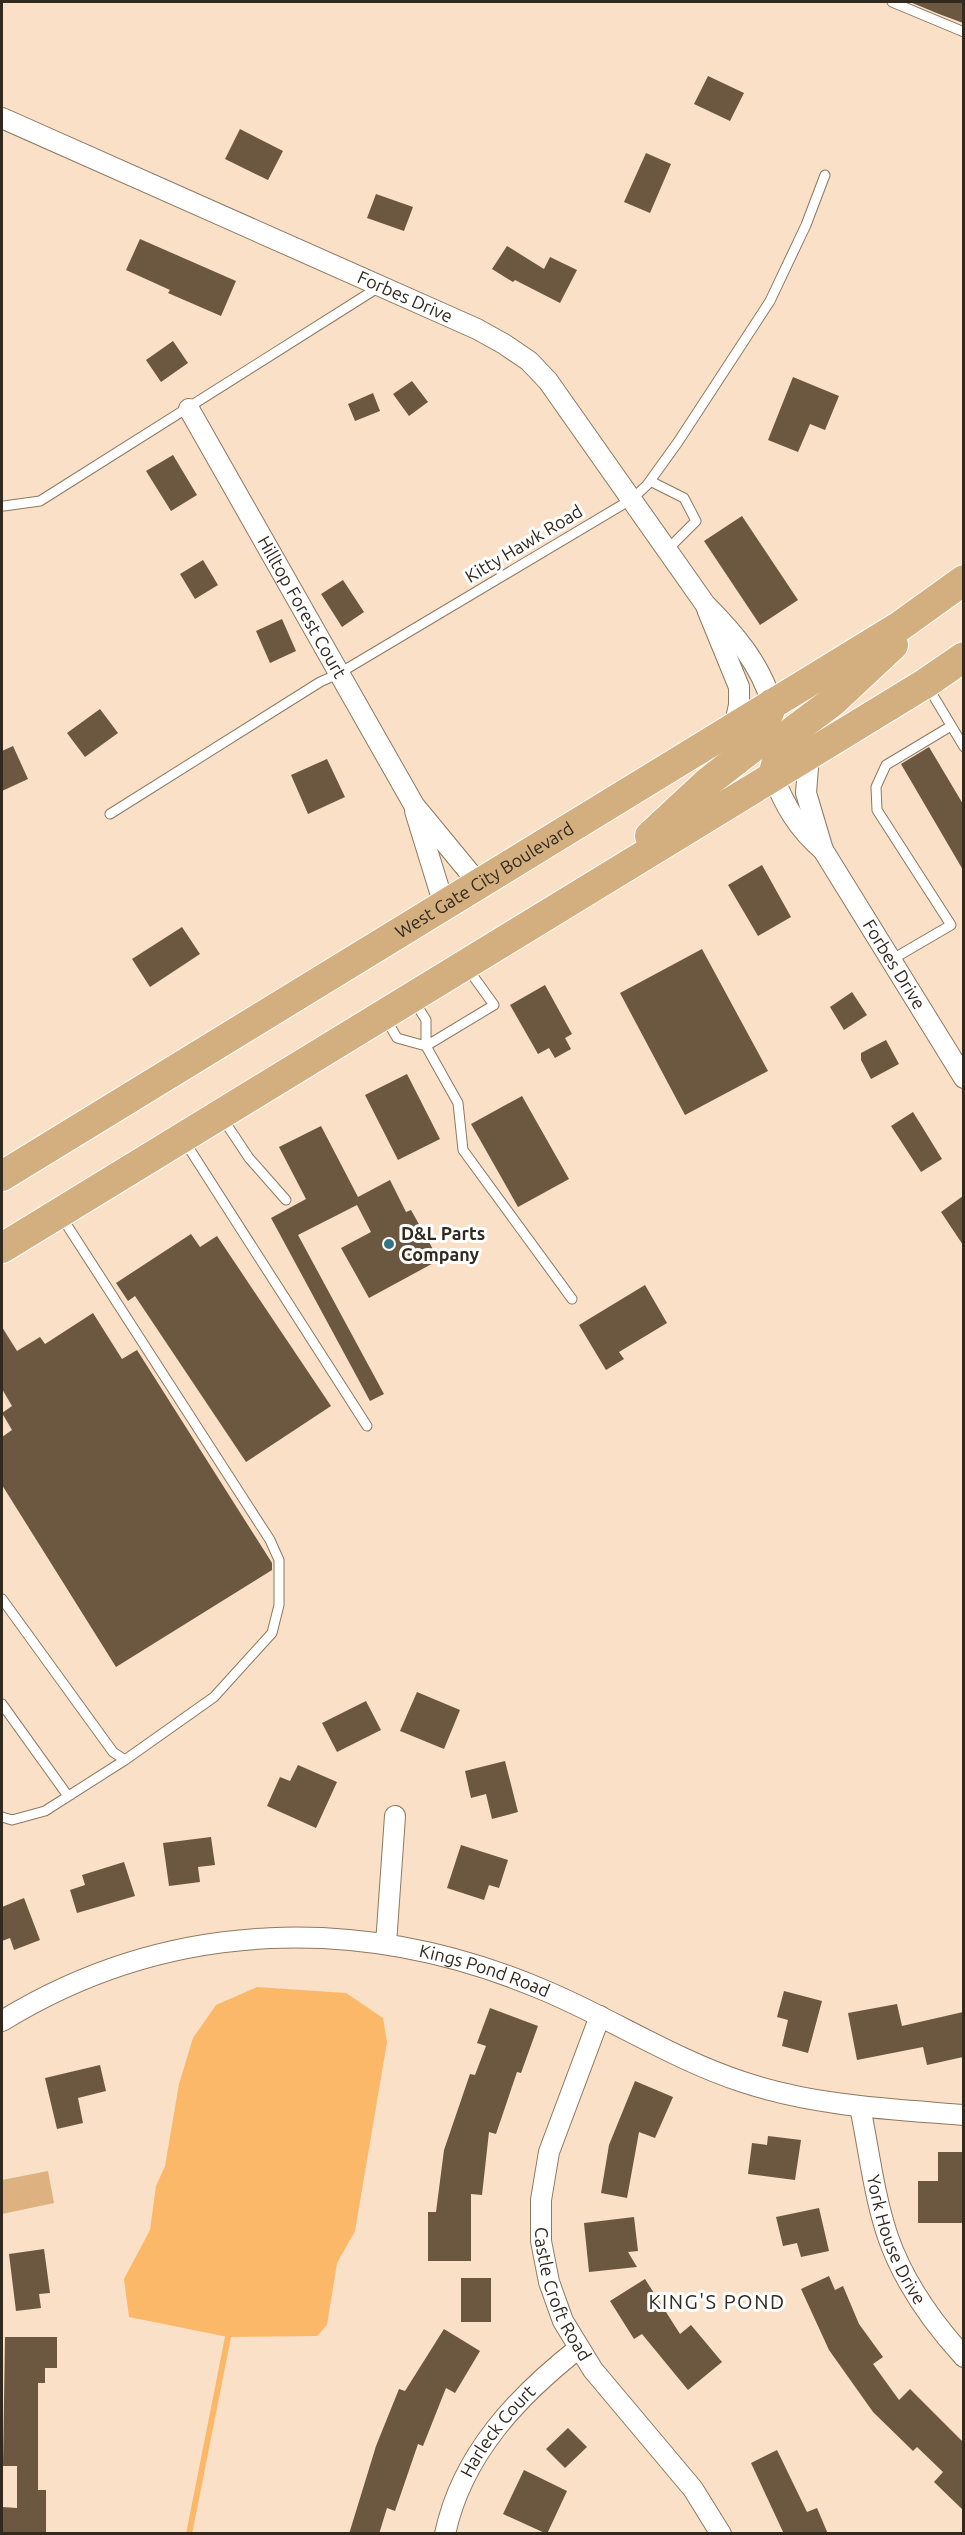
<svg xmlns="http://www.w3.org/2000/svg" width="965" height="2535" viewBox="0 0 965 2535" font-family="Ubuntu,sans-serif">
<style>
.green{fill:#ddb180}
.water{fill:#fcb869}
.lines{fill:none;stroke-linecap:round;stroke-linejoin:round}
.stream{stroke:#fcb869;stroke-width:6}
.building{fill:#6c5740}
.service-casing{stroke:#8e7860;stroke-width:11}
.minor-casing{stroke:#8e7860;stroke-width:22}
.primary-casing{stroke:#fff;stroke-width:32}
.service{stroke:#fff;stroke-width:9}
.minor{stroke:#fff;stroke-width:20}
.primary{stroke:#d3ae7e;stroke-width:30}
.poi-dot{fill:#337487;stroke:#fff;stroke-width:2}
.labels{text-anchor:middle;stroke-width:6;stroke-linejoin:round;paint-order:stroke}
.street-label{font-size:18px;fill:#32291f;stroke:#fff}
.poi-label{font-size:18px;font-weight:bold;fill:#32291f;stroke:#fff;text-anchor:start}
.neighbourhood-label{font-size:20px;letter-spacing:1.5px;fill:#32291f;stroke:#fff}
</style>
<rect width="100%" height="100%" fill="#f9e0c6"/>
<path class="green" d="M 48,2171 L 54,2203 L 2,2214 L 2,2180 Z"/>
<path class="water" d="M 257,1987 L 346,1993 L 383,2018 L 387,2042 L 355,2231 L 337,2263 L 327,2325 L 317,2336 L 228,2337 L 129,2317 L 124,2279 L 150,2230 L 156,2186 L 165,2166 L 179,2084 L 193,2038 L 216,2005 Z"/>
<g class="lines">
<path class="stream" d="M 189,2534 L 228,2337"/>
</g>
<path class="building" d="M 910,2 L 963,2 L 963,23 L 939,14 Z
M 708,76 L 744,93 L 730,121 L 694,104 Z
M 240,129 L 283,151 L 268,180 L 225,159 Z
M 646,153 L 671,164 L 650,213 L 624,202 Z
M 376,194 L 413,207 L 404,231 L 367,218 Z
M 140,239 L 236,281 L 221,316 L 168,293 L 170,290 L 126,270 Z
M 507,246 L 544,269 L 550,257 L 577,270 L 560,303 L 515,280 L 513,282 L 492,269 Z
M 173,341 L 188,363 L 161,382 L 146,360 Z
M 793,377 L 839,396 L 825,430 L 810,424 L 798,452 L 768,440 Z
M 412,381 L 428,402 L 409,416 L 393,394 Z
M 373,393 L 380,411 L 355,421 L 348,404 Z
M 173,455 L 197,495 L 171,511 L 146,471 Z
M 742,516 L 798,600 L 760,625 L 704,541 Z
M 203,560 L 218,585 L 195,599 L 180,574 Z
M 343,580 L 364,612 L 342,627 L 321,594 Z
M 282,619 L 296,651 L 270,663 L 256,631 Z
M 100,709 L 118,733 L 85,757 L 67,733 Z
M 13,746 L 28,779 L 2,791 L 2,751 Z
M 929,747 L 963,804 L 963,870 L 901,764 Z
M 327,759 L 345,797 L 308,814 L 291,775 Z
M 762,865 L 791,917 L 758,936 L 728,885 Z
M 182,927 L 200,954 L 150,987 L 132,959 Z
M 702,949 L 768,1071 L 685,1115 L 620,993 Z
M 545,985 L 572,1034 L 565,1038 L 571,1049 L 555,1058 L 549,1048 L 538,1054 L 510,1005 Z
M 852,992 L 867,1015 L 844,1030 L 830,1007 Z
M 886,1040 L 899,1064 L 871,1079 L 861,1060 L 861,1053 Z
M 407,1074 L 440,1139 L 398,1160 L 365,1095 Z
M 522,1096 L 569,1179 L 518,1207 L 471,1124 Z
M 913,1112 L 942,1159 L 921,1172 L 891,1126 Z
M 321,1126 L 358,1197 L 390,1180 L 406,1212 L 411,1210 L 439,1260 L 369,1298 L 341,1248 L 371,1232 L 357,1205 L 298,1235 L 384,1394 L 370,1401 L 271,1218 L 306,1199 L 279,1147 Z
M 963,1196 L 963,1245 L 941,1212 Z
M 191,1234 L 200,1247 L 217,1236 L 331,1406 L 246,1462 L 135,1296 L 128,1301 L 116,1283 Z
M 645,1285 L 667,1323 L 619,1352 L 624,1359 L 606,1370 L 579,1325 Z
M 93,1313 L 122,1359 L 137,1350 L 272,1563 L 272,1570 L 116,1667 L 2,1485 L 2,1437 L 12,1430 L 2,1413 L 12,1406 L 2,1389 L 2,1327 L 17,1351 L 40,1337 L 45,1344 Z
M 417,1692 L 460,1710 L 444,1749 L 400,1731 Z
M 366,1701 L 381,1730 L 337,1752 L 322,1723 Z
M 505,1761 L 518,1812 L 492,1819 L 486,1794 L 471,1798 L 465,1771 Z
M 298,1765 L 337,1782 L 316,1828 L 267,1806 L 280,1777 L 290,1781 Z
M 211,1837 L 215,1865 L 198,1867 L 200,1882 L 169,1886 L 163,1843 Z
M 461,1845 L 508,1860 L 499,1888 L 489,1885 L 484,1900 L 447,1888 Z
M 124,1862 L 135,1896 L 77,1913 L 70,1890 L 85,1885 L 82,1875 Z
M 24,1898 L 40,1940 L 14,1950 L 10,1938 L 2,1941 L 2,1907 Z
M 784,1991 L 822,2001 L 808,2053 L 782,2046 L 788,2020 L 777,2017 Z
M 897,2004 L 902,2026 L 963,2012 L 963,2057 L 927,2065 L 923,2047 L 857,2060 L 848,2013 Z
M 490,2008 L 538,2026 L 521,2073 L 517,2072 L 496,2134 L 489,2132 L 482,2195 L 471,2194 L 471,2261 L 428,2261 L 428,2212 L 436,2212 L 444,2150 L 470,2074 L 475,2075 L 486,2046 L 477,2043 Z
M 100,2065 L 106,2091 L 78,2098 L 83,2123 L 57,2129 L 45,2078 Z
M 635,2081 L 673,2097 L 655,2138 L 639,2132 L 627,2198 L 601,2193 L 609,2145 Z
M 768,2136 L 801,2140 L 795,2180 L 748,2174 L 752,2143 L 767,2145 Z
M 938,2152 L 963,2152 L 963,2223 L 918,2223 L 918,2181 L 938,2181 Z
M 819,2208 L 829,2251 L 801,2257 L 797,2243 L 783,2246 L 776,2217 Z
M 634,2217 L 638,2251 L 628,2252 L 637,2267 L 589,2272 L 584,2223 Z
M 44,2249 L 50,2293 L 39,2294 L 41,2308 L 16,2311 L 9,2254 Z
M 829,2276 L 835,2290 L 843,2286 L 859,2324 L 883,2357 L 873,2364 L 899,2400 L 910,2389 L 963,2442 L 963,2510 L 934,2482 L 943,2472 L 917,2447 L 913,2451 L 873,2412 L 829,2350 L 801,2289 Z
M 461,2278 L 491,2278 L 491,2322 L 461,2322 Z
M 645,2279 L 680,2334 L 691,2325 L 722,2362 L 688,2390 L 642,2334 L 634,2339 L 610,2301 Z
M 444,2329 L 480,2351 L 455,2393 L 446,2388 L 423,2446 L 418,2444 L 395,2511 L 387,2508 L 379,2534 L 349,2534 L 376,2446 L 399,2389 L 405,2391 Z
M 5,2337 L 57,2337 L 57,2368 L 45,2368 L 45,2383 L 38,2383 L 38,2490 L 46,2490 L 46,2534 L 2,2534 L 2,2507 L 17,2508 L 17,2466 L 3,2466 Z
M 568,2428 L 587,2447 L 565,2468 L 546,2449 Z
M 777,2450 L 807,2512 L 817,2508 L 828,2534 L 784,2534 L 751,2463 Z
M 524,2470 L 567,2491 L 547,2534 L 503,2514 Z"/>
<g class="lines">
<g class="service-casing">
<path id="service" d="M 892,2 L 964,32
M 650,481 L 684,498 L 696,521 L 668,549
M 4,506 L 40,501 L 379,287
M 928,687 L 964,747
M 110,814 L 320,682 L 338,674 L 632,499 L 647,485 L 678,442 L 770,301 L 806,225 L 825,175
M 891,960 L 951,925 L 877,810 L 876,787 L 886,765 L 951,726
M 468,969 L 494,1005 L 426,1046 L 458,1103 L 463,1150 L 572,1299
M 386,1019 L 397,1038 L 426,1046 L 426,1020 L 414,1001
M 223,1119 L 249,1158 L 286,1200
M 185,1142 L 367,1426
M 2,1599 L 113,1752 L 125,1760
M 2,1704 L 68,1796
M 2,1817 L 12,1820 L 45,1811 L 125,1760 L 214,1697 L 272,1633 L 279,1605 L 279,1560 L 270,1540 L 61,1216"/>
</g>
<g class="minor-casing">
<g id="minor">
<path id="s1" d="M 2,118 L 477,329 L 504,344 L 529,361 L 548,381 L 705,604 C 734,633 761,665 772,704"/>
<path id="s2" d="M 189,409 L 414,805 L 479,884"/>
<path d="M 707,609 L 739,687 L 739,705 L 734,728"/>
<path d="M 809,755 L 806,793 L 823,850"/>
<path id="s3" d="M 773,776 C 785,806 798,829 823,850 L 964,1078"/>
<path d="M 415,811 L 444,905"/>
<path d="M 386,1944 L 395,1816"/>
<path id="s4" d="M 600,2016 L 549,2152 L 541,2200 L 541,2241 L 549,2282 L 563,2321 L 593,2370 L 693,2489 L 721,2534"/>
<path id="s5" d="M 2,2021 C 171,1917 366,1914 546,1991 C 612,2019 675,2060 743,2082 C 815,2106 889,2109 964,2115"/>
<path id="s6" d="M 860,2107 C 869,2150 874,2196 888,2237 C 904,2283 932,2322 964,2357"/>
<path id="s7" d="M 445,2534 C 462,2454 518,2396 579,2348"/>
</g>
</g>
<g class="primary-casing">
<g id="primary">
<path d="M 773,776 L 780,750 L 793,731 L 832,702 L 893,645"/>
<path d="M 650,836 L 708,782 L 757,744 L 772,704"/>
<path id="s8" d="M 2,1176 L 900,626 L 964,580"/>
<path d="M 2,1248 L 926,683 L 964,657"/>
</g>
</g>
<use href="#service" class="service"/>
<use href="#minor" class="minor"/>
<use href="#primary" class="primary"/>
</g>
<circle class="poi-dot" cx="389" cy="1244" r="6"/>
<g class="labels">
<g class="street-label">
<text dy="6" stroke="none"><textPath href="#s1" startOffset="441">Forbes Drive</textPath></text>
<text transform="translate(524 544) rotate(-31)" y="6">Kitty Hawk Road</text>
<text dy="6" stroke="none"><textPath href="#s2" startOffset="228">Hilltop Forest Court</textPath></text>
<text dy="6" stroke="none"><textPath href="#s8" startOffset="566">West Gate City Boulevard</textPath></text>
<text dy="6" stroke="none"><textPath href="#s3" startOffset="225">Forbes Drive</textPath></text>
<text dy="6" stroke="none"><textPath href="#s5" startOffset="502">Kings Pond Road</textPath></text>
<text dy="6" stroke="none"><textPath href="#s6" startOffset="138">York House Drive</textPath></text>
<text dy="6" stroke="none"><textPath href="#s4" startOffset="292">Castle Croft Road</textPath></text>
<text dy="6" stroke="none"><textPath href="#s7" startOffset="117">Harleck Court</textPath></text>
</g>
<g class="poi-label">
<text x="401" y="1240">D&amp;L Parts<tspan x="401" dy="21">Company</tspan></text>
</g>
<g class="neighbourhood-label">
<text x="717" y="2309">KING'S POND</text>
</g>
</g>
<rect width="965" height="2535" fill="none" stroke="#32291f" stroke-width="6"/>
</svg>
